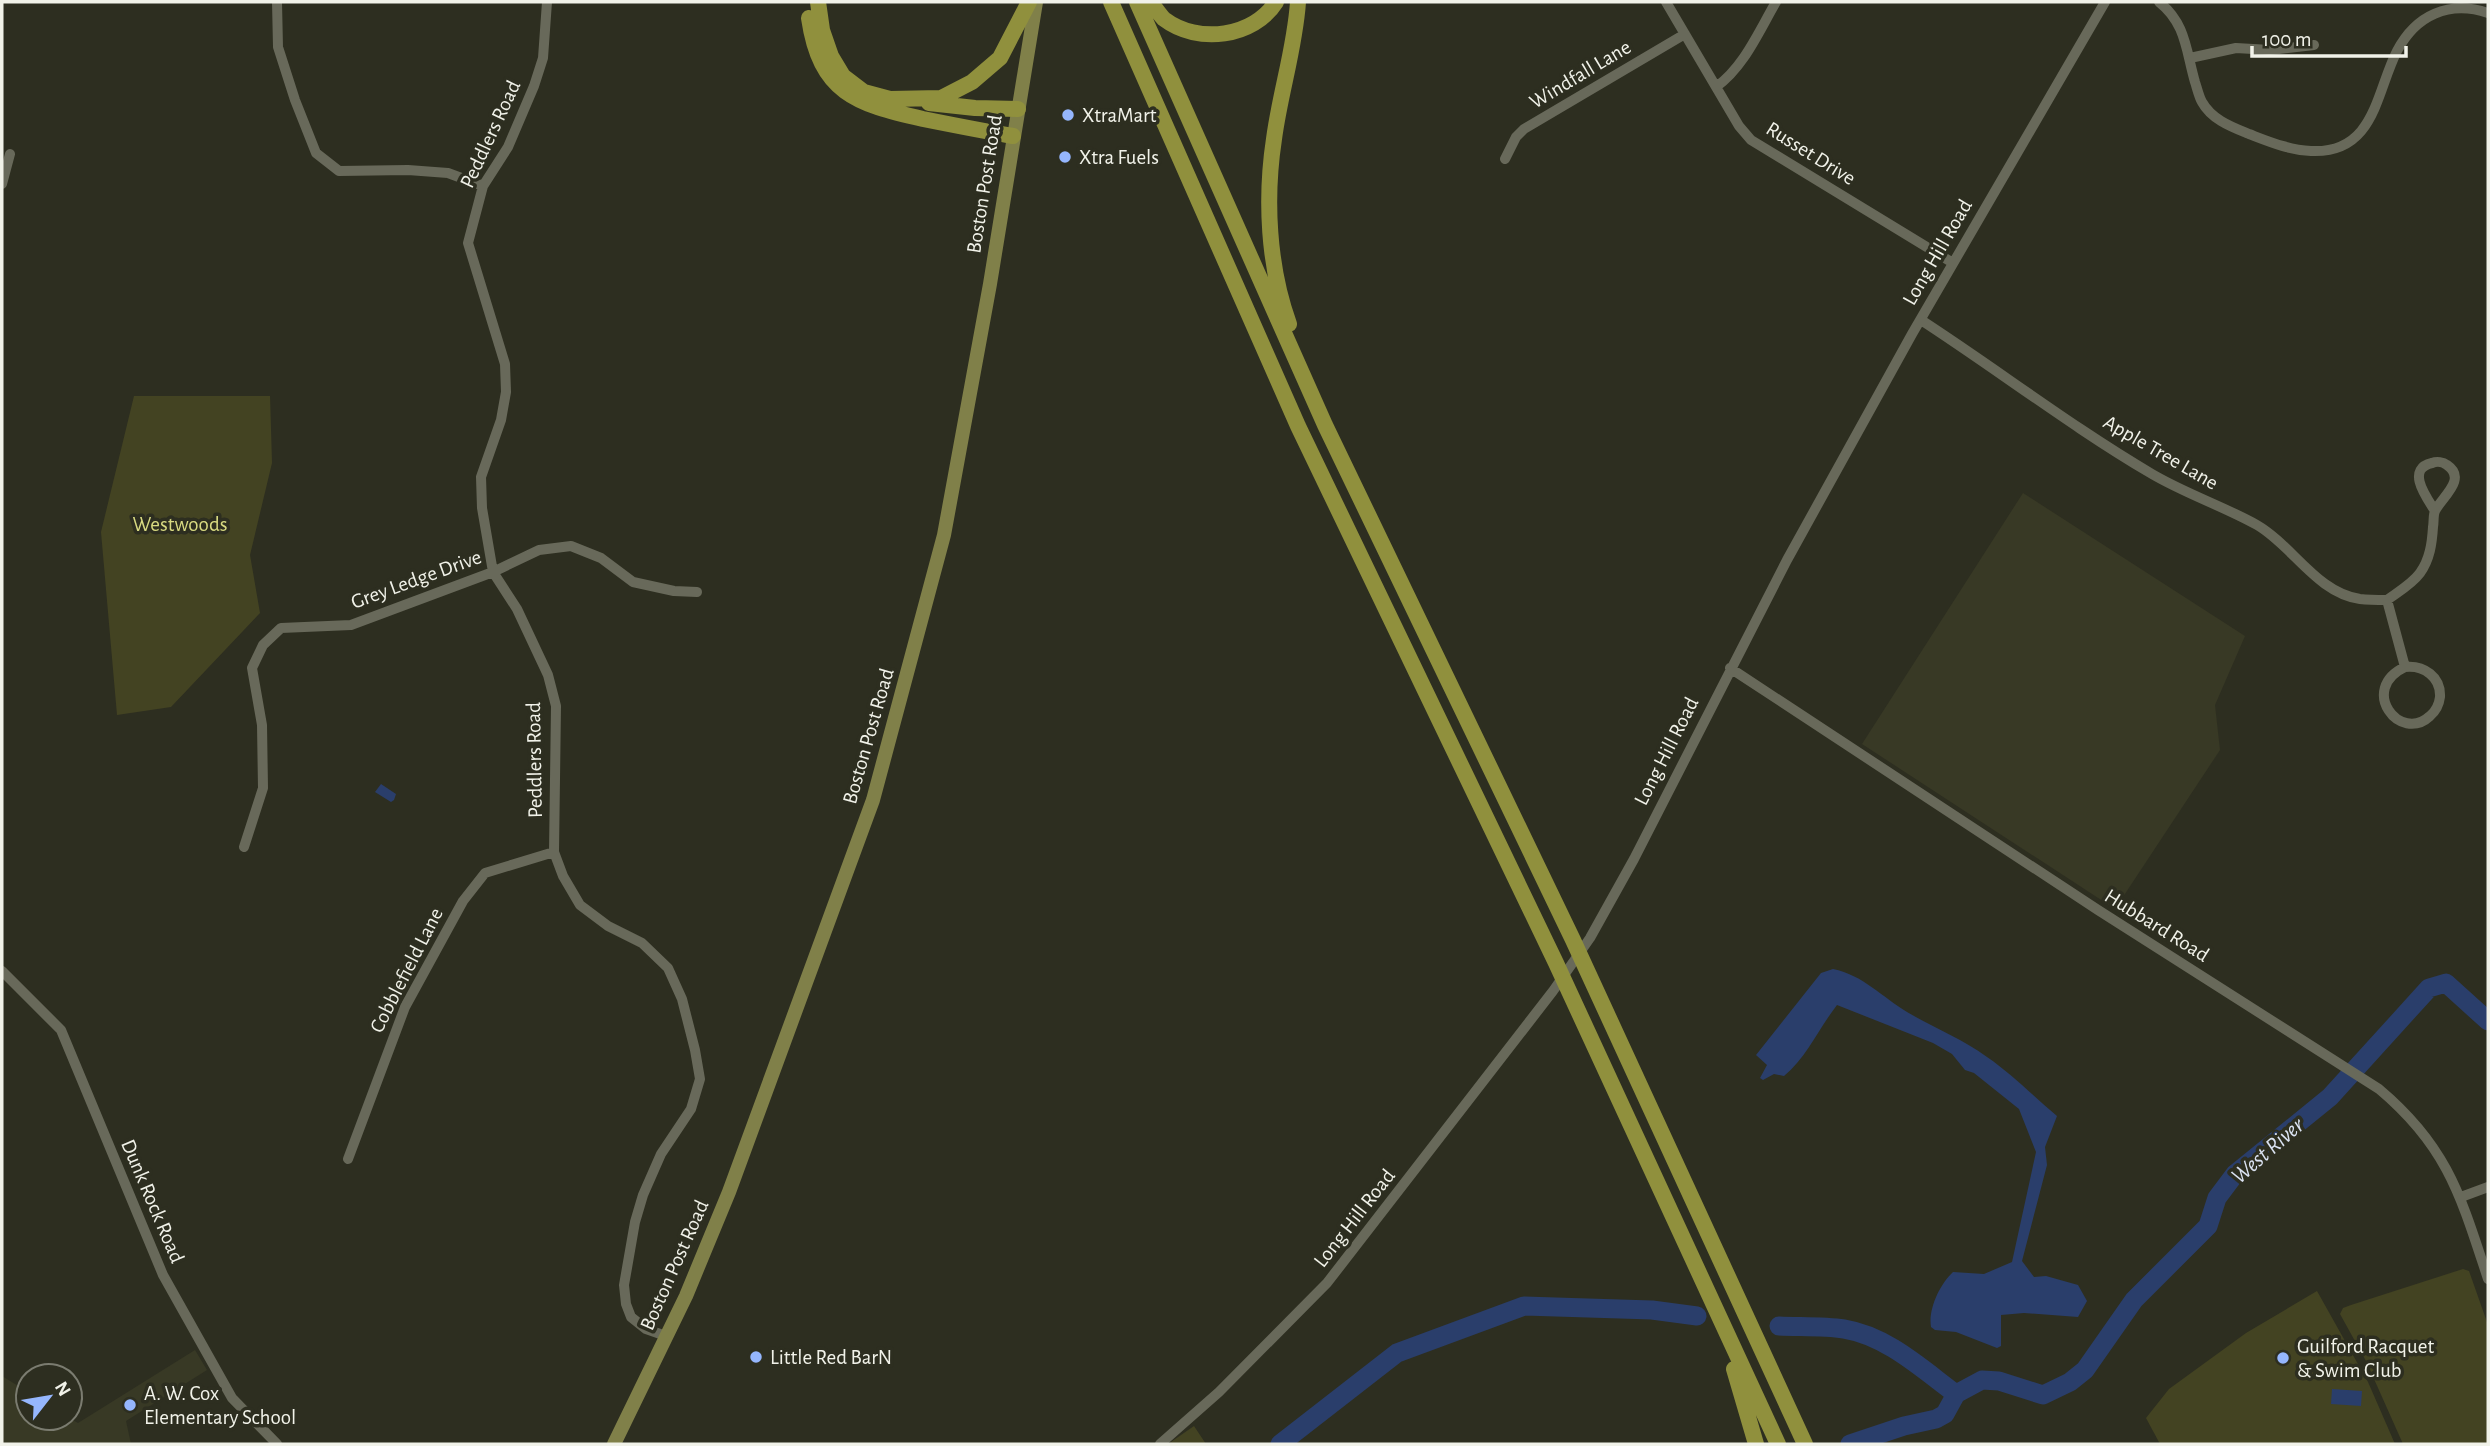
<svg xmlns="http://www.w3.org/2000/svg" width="2490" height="1446" viewBox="0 0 2490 1446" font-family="'Alegreya Sans',sans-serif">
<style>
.built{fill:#383925}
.green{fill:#434322}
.water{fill:#2a3e6b}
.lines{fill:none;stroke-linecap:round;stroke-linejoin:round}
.river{stroke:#2a3e6b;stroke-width:19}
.minor{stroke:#68695a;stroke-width:10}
.major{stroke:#808049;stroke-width:14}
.highway{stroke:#90903d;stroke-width:16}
.poi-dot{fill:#95b6fd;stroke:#2d2e20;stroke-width:2.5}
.labels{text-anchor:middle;stroke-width:7;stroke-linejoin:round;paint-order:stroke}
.street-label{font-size:21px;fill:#f1f2e9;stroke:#2d2e20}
.poi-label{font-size:21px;fill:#f1f2e9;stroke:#2d2e20;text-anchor:start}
.park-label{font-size:21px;fill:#d8da81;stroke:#2d2e20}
.water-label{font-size:23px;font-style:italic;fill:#dbe3f2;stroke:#2d2e20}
</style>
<rect width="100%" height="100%" fill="#2d2e20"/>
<path class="built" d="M 2023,493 L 2245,636 L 2215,705 L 2220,750 L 2115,909 L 1862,744 Z
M 195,1350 L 207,1370 L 126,1421 L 131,1444 L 2,1444 L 2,1376 L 28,1392 L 28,1418 L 69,1418 L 78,1423 Z"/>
<path class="green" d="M 134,396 L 270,396 L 272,463 L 250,555 L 260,613 L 171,707 L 117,715 L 101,532 Z
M 2463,1269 L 2469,1271 L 2488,1325 L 2488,1444 L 2403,1444 L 2366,1361 L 2340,1314 L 2343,1308 L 2351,1305 Z
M 2317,1291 L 2368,1382 L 2395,1444 L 2160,1444 L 2146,1418 L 2169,1389 L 2246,1333 Z
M 1194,1426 L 1206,1444 L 1168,1444 Z"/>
<path class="water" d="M 381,784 L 396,794 L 394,800 L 391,802 L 375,792 Z
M 1833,969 C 1863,975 1882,997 1907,1012 C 1934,1028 1961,1038 1987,1057 C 2012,1074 2034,1097 2057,1116 L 2045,1147 L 2047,1165 L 2022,1261 L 2034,1277 L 2046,1276 L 2078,1285 L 2087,1301 L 2078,1317 L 2024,1313 L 2001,1315 L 2001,1346 L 1997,1348 L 1956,1332 L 1935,1330 L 1931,1327 C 1928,1309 1940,1284 1953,1272 L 1984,1274 L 2012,1262 L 2036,1152 L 2019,1109 L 1974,1073 L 1965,1070 L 1952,1054 L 1933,1043 L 1837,1005 C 1819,1028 1807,1057 1784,1076 L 1774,1074 L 1763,1080 L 1760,1078 L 1767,1065 L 1756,1055 L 1821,973 Z
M 2332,1389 L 2362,1391 L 2361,1406 L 2331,1404 Z"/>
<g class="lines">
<path class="river" d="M 1779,1326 C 1800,1327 1823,1326 1844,1329 C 1887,1336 1922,1369 1956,1394
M 1956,1394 L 1982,1380 L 1999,1381 L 2043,1395 L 2070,1382 L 2085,1370 L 2134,1300 L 2208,1226 L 2217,1198 L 2235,1174 L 2330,1097 L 2429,988 L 2446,983 L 2488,1021
M 1280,1444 L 1397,1353 L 1524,1306 L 1652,1310 L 1697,1316
M 1850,1444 L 1904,1426 L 1936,1419 L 1945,1414 L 1956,1394"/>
<path class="minor" d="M 277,2 L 278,47 L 295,100 L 316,153 L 339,171 L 408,170 L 448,173 L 483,186
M 547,2 L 543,58 L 534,86 L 508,147 L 483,186 L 468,243 L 505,364 L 506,392 L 501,420 L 481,477 L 482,508 L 493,572 L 517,609 L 548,675 L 556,706 L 554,852 L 563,876 L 580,905 L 608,926 L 642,943 L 668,968 L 682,999 L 695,1050 L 700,1079 L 691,1109 L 661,1154 L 643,1195 L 635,1222 L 624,1285 L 626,1304 L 631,1317 L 646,1329 L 666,1336
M 1666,2 L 1739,126 L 1751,140 L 1953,263
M 2159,2 C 2186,23 2186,51 2195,82 C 2197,88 2199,97 2202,102 C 2212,120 2232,127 2249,134 C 2270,142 2289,150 2311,151 C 2375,154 2376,92 2397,51 C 2416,15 2449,0 2488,13
M 2190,58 L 2236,48 L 2270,50 L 2314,45
M 1716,87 C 1744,67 1759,31 1776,2
M 1505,159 L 1516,137 L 1524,129 L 1685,34
M 2,184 L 10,154
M 1921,320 C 1998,370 2072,427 2152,474 C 2186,494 2223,506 2257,525 C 2293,546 2317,593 2360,599 C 2369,600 2378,600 2387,600 L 2405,667 C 2358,689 2400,744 2430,716 C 2436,711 2439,705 2440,697 C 2441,677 2424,665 2405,667
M 2387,600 C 2398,592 2412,584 2420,573 C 2430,559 2432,543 2433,527 C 2434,522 2433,515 2435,511 C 2441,498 2468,479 2447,465 C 2443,462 2437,461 2432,463 C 2405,469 2427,498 2435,511
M 1730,668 L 2098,910 L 2379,1089 C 2448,1147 2461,1197 2488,1279
M 244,847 L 263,788 L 262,725 L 252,668 L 263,645 L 281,628 L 351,625 L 493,572 L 539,550 L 571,546 L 601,558 L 633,582 L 674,591 L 697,592
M 2,971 L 61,1030 L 163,1275 L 232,1398 L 277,1444
M 348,1159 L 405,1007 L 463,901 L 485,873 L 554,852
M 2461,1197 L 2488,1187
M 1160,1444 L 1219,1392 L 1327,1283 L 1553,991 L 1590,938 L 1634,859 L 1787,560 L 1912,334 L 2105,2"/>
<path class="major" d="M 614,1444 L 686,1296 L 729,1192 L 873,800 L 944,535 L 990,284 L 1036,2"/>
<path class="highway" d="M 818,2 L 822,30 L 831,56 L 843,76 L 864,92 L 890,99 L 941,98 L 972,82 L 1000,58 L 1029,2
M 1111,2 L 1298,426 L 1556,963 L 1778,1444
M 1137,2 L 1325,425 L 1573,940 L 1805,1444
M 1150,2 C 1155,7 1159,14 1164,19 C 1198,45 1254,37 1276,2
M 809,18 C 820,93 856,104 923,119 C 953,125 983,131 1013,136
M 929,103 L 975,108 L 1018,109
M 1289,324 C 1268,266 1265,198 1274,139 C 1280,93 1295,48 1298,2
M 1734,1369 L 1756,1444"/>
</g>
<g class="poi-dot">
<circle cx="1068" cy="115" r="7"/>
<circle cx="1065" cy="157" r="7"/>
<circle cx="756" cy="1357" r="7"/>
<circle cx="2283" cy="1358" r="7"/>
<circle cx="130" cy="1405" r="7"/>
</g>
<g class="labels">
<g class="street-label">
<text transform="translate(1580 74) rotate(-31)" y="7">Windfall Lane</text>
<text transform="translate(490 134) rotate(-65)" y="7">Peddlers Road</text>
<text transform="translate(1811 153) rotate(32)" y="7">Russet Drive</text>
<text transform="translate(984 184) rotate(-81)" y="7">Boston Post Road</text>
<text transform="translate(1937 252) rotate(-60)" y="7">Long Hill Road</text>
<text transform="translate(2161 452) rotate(30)" y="7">Apple Tree Lane</text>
<text transform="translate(416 579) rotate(-20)" y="7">Grey Ledge Drive</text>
<text transform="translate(868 736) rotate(-74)" y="7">Boston Post Road</text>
<text transform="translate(1666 751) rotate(-63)" y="7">Long Hill Road</text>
<text transform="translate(534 760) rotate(-91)" y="7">Peddlers Road</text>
<text transform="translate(2157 925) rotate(32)" y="7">Hubbard Road</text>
<text transform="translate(406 970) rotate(-63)" y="7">Cobblefield Lane</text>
<text transform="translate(153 1201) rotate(67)" y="7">Dunk Rock Road</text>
<text transform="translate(1354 1218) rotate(-52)" y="7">Long Hill Road</text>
<text transform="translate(674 1265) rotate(-66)" y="7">Boston Post Road</text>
</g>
<g class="poi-label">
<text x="1082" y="122">XtraMart</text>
<text x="1079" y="164">Xtra Fuels</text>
<text x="2297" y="1353">Guilford Racquet<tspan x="2297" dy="24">&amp; Swim Club</tspan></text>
<text x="770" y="1364">Little Red BarN</text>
<text x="144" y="1400">A. W. Cox<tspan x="144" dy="24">Elementary School</tspan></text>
</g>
<g class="park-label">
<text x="180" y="531">Westwoods</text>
</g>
<g class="water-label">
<text transform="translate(2267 1150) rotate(-41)" y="8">West River</text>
</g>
</g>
<rect width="2490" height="1446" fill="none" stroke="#f1f2e9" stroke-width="7"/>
<g transform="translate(49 1397) rotate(59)"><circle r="33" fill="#2d2e20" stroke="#7b7c70" stroke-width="2"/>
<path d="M0-5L12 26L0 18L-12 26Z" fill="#95b6fd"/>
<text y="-10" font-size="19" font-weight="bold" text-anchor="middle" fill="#f1f2e9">N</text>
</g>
<path d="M2252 46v10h154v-10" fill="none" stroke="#f1f2e9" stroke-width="3.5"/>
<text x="2262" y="46" font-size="21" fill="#f1f2e9" stroke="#2d2e20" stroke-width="5" paint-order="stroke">100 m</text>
</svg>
